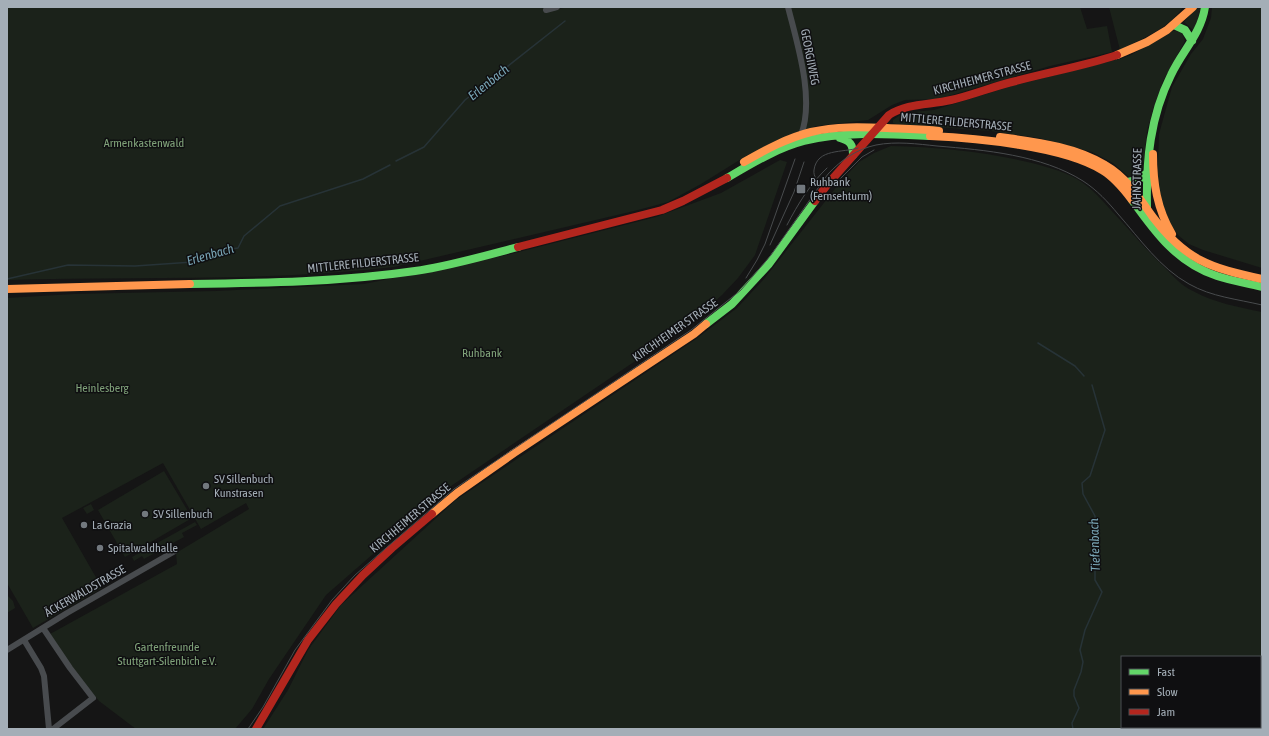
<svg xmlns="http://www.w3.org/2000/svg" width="1269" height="736" viewBox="0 0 1269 736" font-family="'Asap Condensed',sans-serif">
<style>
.green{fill:#1b221a;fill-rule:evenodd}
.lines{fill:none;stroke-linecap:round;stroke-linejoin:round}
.stream{stroke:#273337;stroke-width:1.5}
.street{stroke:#484b4e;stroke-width:6}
.fast{stroke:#63d668;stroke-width:8}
.slow{stroke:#ff974d;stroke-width:8}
.jam{stroke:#b3261e;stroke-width:8}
.tram{stroke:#484b4d;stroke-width:1}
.poi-dot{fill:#72787e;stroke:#0f0f11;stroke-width:1.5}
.labels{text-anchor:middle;stroke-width:3;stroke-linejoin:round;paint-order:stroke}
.street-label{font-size:12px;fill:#a4aeb7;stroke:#0f0f11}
.park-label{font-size:12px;fill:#80a37a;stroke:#0f0f11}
.poi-label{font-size:12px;fill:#a4aeb7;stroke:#0f0f11;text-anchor:start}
.water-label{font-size:13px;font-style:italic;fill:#79a5b5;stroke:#0f0f11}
</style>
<rect width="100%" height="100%" fill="#151515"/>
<path class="green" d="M 7,7 L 556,7 L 557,9 L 570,7 L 1080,7 L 1087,29 L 1107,26 L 1112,52 L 1050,66 L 938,99 L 905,100 L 892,105 L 868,120 L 816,126 L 794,134 L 746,156 L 701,184 L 668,202 L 634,211 L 394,267 C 266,282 136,276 7,280 Z
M 1109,7 L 1183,7 C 1170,28 1141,39 1120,50 Z
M 1196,7 L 1201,7 L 1195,28 L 1193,30 L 1184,22 Z
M 1212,7 L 1262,7 L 1262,268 L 1203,250 L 1189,244 L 1179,236 L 1171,225 L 1157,194 L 1159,134 L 1172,87 L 1191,54 L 1203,39 L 1211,18 Z
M 1173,31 L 1176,31 L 1182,33 L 1185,41 L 1163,81 L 1154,106 L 1147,131 L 1141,188 L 1113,163 L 1092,152 L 1039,138 L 991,131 L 896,124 L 893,123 L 893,120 L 903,113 L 934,110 L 1012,86 L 1123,58 L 1131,55 Z
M 891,146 C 939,147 986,152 1032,163 C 1050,168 1068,172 1083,183 C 1093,190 1101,199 1109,208 C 1128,228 1145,249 1165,268 C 1173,276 1182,286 1193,291 C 1215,303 1238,307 1262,312 L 1262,729 L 263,729 L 288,690 L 308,650 L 341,605 L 456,500 L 696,339 L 737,308 L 764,279 L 842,180 L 859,162 L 874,153 ZM 1122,657 L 1260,657 L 1260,727 L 1122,727 Z
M 780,160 L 787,162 L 755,255 L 738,278 L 722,295 L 687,326 L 451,486 L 326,595 L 269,679 L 252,709 L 235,729 L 136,729 L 99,701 L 72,667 L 50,634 L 177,564 L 176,553 L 249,509 L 246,503 L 201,529 L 163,463 L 62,518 L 102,588 L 33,628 L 7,583 L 7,298 L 74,294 L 216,291 L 364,284 L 507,255 L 656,217 L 721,193 Z
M 164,471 L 192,518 L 125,557 L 98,510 Z
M 91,504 L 94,510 L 87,514 L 83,508 Z
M 195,522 L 197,525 L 182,533 L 184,537 L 144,559 L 142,556 L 134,561 L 132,557 Z
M 7,595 L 13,601 L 15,608 L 7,613 Z"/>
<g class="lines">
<path class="stream" d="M 396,161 L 424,147 L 465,100 L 565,21
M 7,279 L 68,265 L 135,266 L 193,262 L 218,251 L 238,248 L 244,236 L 280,206 L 363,179 L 390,165
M 1038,343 L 1075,366 L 1084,376
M 1073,729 L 1072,723 L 1079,708 L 1074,696 L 1074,690 L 1081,672 L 1083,662 L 1080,650 L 1085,630 L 1102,592 L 1095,580 L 1095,516 L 1083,494 L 1082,483 L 1090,476 L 1105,430 L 1092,385"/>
<path class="street" d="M 788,7 C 797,43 815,99 801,135
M 546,10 L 557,7
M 43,628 L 70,668 L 93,698 L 53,729
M 24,640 L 41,668 L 44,676 L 49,729
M 7,650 L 67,613 L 175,551"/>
<path class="fast" d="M 1174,25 L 1185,30 L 1192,41
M 840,138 C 850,141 853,144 853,155
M 727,178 C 751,164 777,148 804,141 C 843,131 890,134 930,136
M 1127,182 L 1138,180 L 1147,173
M 1132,200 C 1155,232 1177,263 1217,276 C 1232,281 1247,283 1262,287
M 1147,207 C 1146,161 1150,117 1171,75 C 1182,51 1201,34 1205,7
M 190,284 C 265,283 340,282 415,271 C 450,266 484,256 518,247
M 706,324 L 732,304 L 769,264 L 815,201"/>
<path class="slow" d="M 1117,55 L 1147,42 L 1167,30 L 1193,7
M 930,136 C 976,138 1063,146 1102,170 C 1114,177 1123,188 1132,200
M 1000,137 C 1035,142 1074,146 1105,165 C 1126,177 1139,197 1152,216 C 1185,260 1210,268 1262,279
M 1153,154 C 1153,183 1157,209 1172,234
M 744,162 C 765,150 787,138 811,132 C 836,126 862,127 887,128 C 904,129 922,129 939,131
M 7,289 L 190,284
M 432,514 L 457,493 L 514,453 L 694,334 L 706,324"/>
<path class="jam" d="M 815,201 L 827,185 L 889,115 C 907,103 930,105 951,100 C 973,95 994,86 1016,81 C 1049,72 1084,66 1117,55
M 518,247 L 662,210 L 683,201 L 727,178
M 256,729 L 308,640 L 336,604 L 363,575 L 392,548 L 432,514"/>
<path class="tram" d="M 858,148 C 843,153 817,148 814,170 C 813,177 818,182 824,185 L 831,185 L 838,181 L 862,157 L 874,150
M 787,225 C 798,204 810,184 827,168
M 770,245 L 794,192 L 804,162
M 746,278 L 757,260 L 765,244 L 795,159
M 248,729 L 263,707 L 295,650 L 332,600 L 355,575 L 454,489 L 691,330 L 741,290 L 771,255 L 828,174 C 841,160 857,149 876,145 C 896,141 918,144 937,146 C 985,150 1042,155 1083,181 C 1097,190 1108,202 1118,214 C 1140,239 1160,268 1189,284 C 1212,297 1237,299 1262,305"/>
</g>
<g class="poi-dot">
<rect x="796" y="184" width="10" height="10" rx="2"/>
<circle cx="206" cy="486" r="4"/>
<circle cx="145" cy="514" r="4"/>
<circle cx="84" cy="525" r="4"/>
<circle cx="100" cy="548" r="4"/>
</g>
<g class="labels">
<g class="street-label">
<text transform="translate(810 57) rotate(79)" y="4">GEORGIIWEG</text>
<text transform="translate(982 78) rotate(-15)" y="4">KIRCHHEIMER STRASSE</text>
<text transform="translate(956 122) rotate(5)" y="4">MITTLERE FILDERSTRASSE</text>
<text transform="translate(1137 179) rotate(-89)" y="4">JAHNSTRASSE</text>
<text transform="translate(363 263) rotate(-6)" y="4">MITTLERE FILDERSTRASSE</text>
<text transform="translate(675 330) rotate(-35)" y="4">KIRCHHEIMER STRASSE</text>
<text transform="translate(410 518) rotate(-40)" y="4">KIRCHHEIMER STRASSE</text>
<text transform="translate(85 591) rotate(-30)" y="4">ÄCKERWALDSTRASSE</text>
</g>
<g class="park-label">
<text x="144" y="147">Armenkastenwald</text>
<text x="482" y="357">Ruhbank</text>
<text x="102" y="392">Heinlesberg</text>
<text x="167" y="651">Gartenfreunde<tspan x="167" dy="14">Stuttgart-Silenbich e.V.</tspan></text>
</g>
<g class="poi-label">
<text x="810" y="186">Ruhbank<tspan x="810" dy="14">(Fernsehturm)</tspan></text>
<text x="214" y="483">SV Sillenbuch<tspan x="214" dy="14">Kunstrasen</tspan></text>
<text x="153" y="518">SV Sillenbuch</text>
<text x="92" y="529">La Grazia</text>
<text x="108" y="552">Spitalwaldhalle</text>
</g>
<g class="water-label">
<text transform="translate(488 82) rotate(-39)" y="5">Erlenbach</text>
<text transform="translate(210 254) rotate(-16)" y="5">Erlenbach</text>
<text transform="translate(1094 545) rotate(-92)" y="5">Tiefenbach</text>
</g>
</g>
<rect width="1269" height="736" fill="none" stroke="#a4aeb7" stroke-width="16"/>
<rect x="1121" y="656" width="140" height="72" fill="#0f0f11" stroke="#4b4f53"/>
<rect x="1129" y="669" width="20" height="6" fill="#63d668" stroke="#4b4f53"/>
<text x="1157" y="676" font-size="12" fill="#a4aeb7">Fast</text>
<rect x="1129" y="689" width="20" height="6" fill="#ff974d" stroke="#4b4f53"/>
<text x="1157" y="696" font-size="12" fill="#a4aeb7">Slow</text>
<rect x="1129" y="709" width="20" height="6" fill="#b3261e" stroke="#4b4f53"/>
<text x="1157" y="716" font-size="12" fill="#a4aeb7">Jam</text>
</svg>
